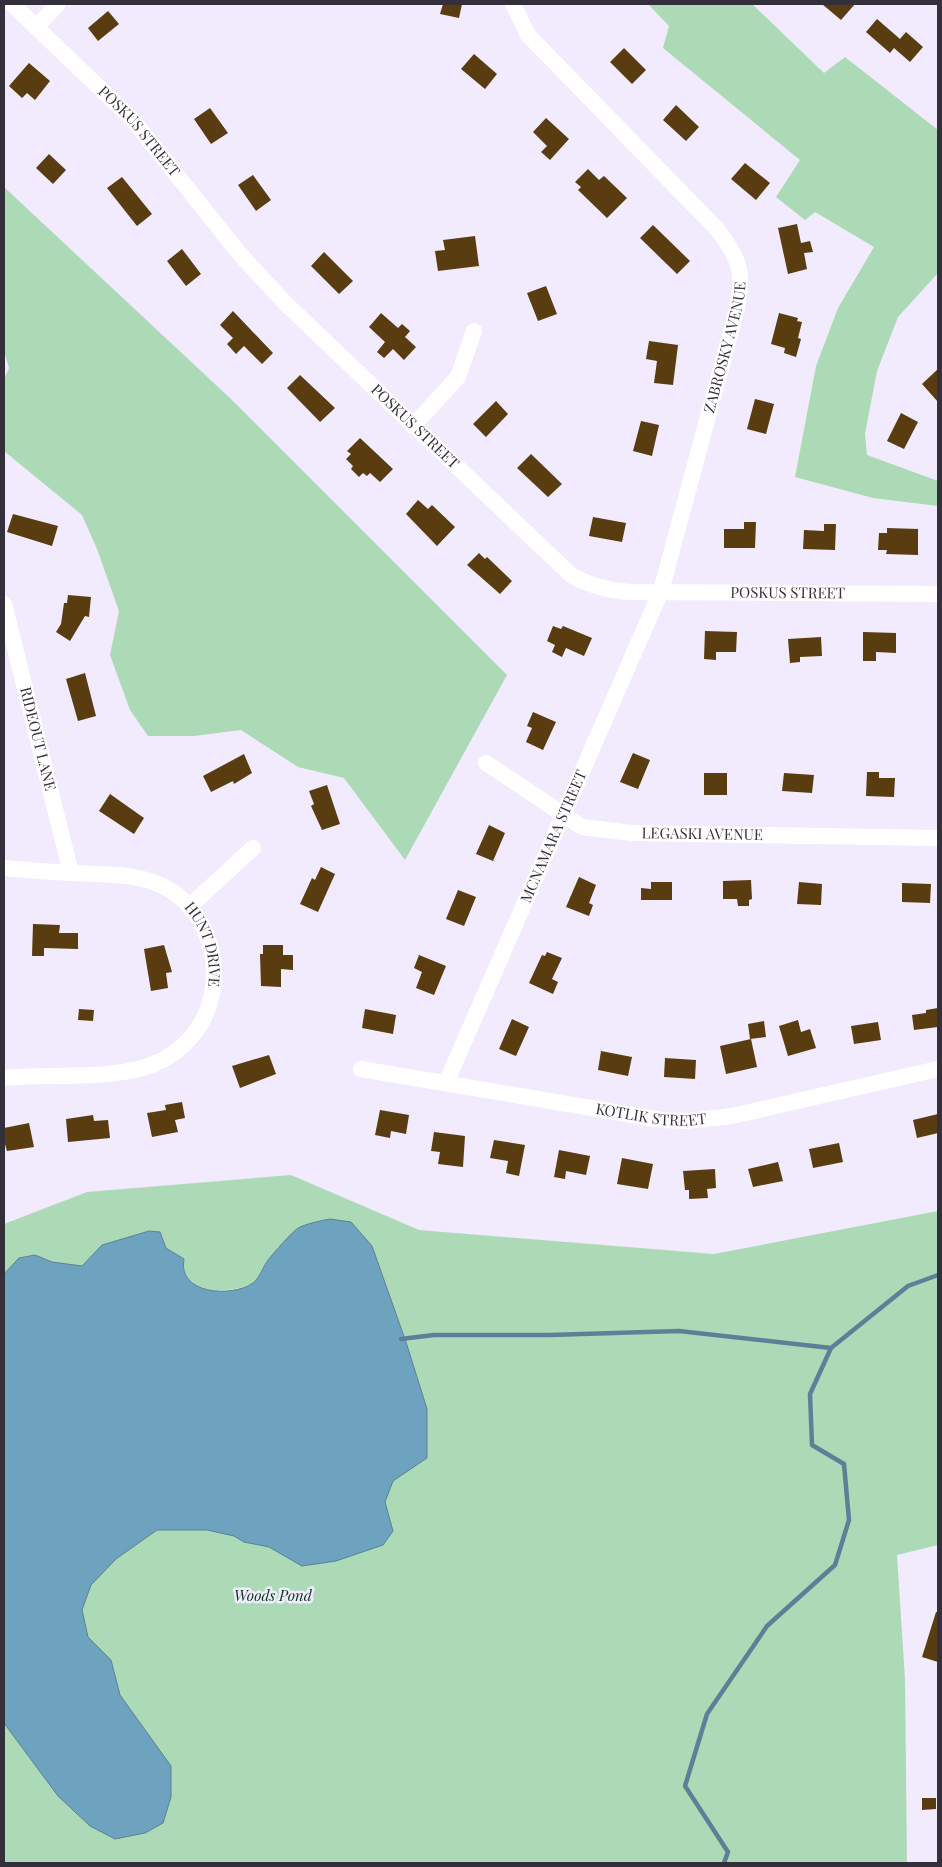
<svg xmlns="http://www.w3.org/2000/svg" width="942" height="1867" viewBox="0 0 942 1867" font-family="'Playfair Display',serif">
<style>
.green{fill:#addab6}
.water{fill:#6da3bf;stroke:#5c8097}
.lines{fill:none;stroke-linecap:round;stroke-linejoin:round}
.stream{stroke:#5c8097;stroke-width:4.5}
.building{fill:#593c0f}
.minor{stroke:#fff;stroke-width:16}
.labels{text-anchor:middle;stroke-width:5;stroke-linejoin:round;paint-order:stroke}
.street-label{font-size:15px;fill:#34303b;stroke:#f1ebfd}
.park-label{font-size:15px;font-style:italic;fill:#003715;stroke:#f1ebfd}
</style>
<rect width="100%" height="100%" fill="#f1ebfd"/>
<path class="green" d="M 648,4 L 752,4 L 824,73 L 845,57 L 938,130 L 938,273 L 898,317 L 877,371 L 865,434 L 867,455 L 938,481 L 938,506 L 873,498 L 795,477 L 816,366 L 838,308 L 874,247 L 815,212 L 805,220 L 776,197 L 800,160 L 663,48 L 669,26 Z
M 4,187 L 231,399 L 507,675 L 405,860 L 344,778 L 298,767 L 241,730 L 194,736 L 148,736 L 130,710 L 110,655 L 119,611 L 97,549 L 82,515 L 4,451 L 4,379 L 9,368 L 4,351 Z
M 291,1175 L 419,1230 L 714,1254 L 938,1211 L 938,1545 L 897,1555 L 905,1679 L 907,1863 L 4,1863 L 4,1414 L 379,1267 L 268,1259 C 264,1266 260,1278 254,1283 C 251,1285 246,1285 243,1287 C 220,1294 177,1293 183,1259 L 166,1248 L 160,1232 L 150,1231 L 102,1245 L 82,1266 C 72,1265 61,1265 51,1262 C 23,1253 25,1252 4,1274 L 4,1224 L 87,1192 Z"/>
<path class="water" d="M 330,1219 L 351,1222 L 372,1246 L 406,1342 L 427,1409 L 427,1458 L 393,1481 L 385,1502 L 393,1531 L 383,1545 L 336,1561 L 302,1566 L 269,1547 L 244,1542 L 234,1536 L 207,1530 L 157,1530 L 116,1559 L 91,1585 L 82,1610 L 88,1637 L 111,1660 L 120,1695 L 171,1766 L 171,1797 L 163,1823 L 145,1833 L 115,1839 L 90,1826 L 58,1796 L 4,1723 L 4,1274 L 19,1258 L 35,1255 L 52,1262 L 82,1266 L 102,1245 L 149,1231 L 160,1232 L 166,1248 L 184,1259 C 177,1294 231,1298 253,1283 C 259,1279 263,1267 268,1260 C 274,1253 292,1231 300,1227 C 309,1223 320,1221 330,1219 Z"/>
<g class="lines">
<path class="stream" d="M 401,1339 L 434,1335 L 550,1335 L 679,1331 L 831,1348 L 908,1286 L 938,1275
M 724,1863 L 728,1852 L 685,1786 L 707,1714 L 767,1626 L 835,1565 L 849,1520 L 844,1464 L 812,1445 L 810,1394 L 831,1348"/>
</g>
<path class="building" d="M 443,4 L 462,4 L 459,18 L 440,14 Z
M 822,4 L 855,4 L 841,20 Z
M 108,11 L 119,24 L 98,41 L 88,28 Z
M 877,19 L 900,39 L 906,32 L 923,47 L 910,62 L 894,48 L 890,53 L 866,32 Z
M 624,48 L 646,70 L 632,84 L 610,62 Z
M 474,54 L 497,74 L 485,89 L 461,69 Z
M 29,63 L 50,81 L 35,100 L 27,93 L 22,98 L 9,86 Z
M 676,105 L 699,127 L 686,141 L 663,120 Z
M 210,108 L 228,133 L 211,144 L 194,119 Z
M 546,118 L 569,139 L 550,160 L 541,152 L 547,146 L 533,132 Z
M 49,154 L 66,170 L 53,184 L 36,168 Z
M 745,163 L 770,183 L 756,200 L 731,179 Z
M 588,169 L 599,180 L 604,176 L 627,198 L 607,218 L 578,190 L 581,187 L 575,182 Z
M 253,175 L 271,200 L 256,211 L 238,185 Z
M 122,177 L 152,214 L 137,226 L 107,188 Z
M 797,224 L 801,243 L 810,241 L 813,252 L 804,253 L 807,269 L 788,274 L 778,228 Z
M 653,225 L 690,261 L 677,274 L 640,238 Z
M 475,236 L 479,266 L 438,271 L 435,251 L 445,250 L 443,240 Z
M 182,249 L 201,274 L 186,286 L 167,261 Z
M 324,252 L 353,281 L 339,294 L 311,266 Z
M 546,286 L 557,314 L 538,321 L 527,293 Z
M 233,311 L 273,353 L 262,364 L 244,346 L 236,354 L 227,344 L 233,338 L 220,325 Z
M 381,313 L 398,328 L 402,324 L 410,331 L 405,337 L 416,347 L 404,360 L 393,349 L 384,358 L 377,352 L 385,342 L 369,327 Z
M 779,313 L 798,318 L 797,321 L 802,322 L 798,338 L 801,339 L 796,357 L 784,353 L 785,348 L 771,344 Z
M 649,341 L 678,345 L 673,385 L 654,383 L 657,361 L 646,359 Z
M 938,369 L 938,402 L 922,384 Z
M 300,375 L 335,408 L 320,422 L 287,388 Z
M 755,399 L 774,404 L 766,434 L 747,429 Z
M 496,401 L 508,414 L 486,437 L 473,424 Z
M 901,413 L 918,422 L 904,449 L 887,441 Z
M 641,421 L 659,425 L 652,456 L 633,451 Z
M 360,438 L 393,469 L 380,482 L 370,473 L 367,476 L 363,473 L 359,477 L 351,469 L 353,466 L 346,459 L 351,454 L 347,451 Z
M 531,454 L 562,484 L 548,497 L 517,468 Z
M 418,500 L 428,509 L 432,505 L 455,527 L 437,546 L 406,514 Z
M 13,514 L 58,526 L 52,546 L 7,532 Z
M 593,517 L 626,523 L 622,542 L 589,536 Z
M 744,522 L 756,522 L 755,548 L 724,548 L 724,529 L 744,529 Z
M 824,524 L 836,524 L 835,550 L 803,549 L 804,530 L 824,531 Z
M 887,528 L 918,529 L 918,555 L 886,554 L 887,550 L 878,550 L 879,533 L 887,533 Z
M 479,553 L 485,559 L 487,557 L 512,581 L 500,594 L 467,565 Z
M 68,595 L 91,597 L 89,617 L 85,616 L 70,641 L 56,632 L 61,624 L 64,603 L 67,603 Z
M 553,626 L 561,629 L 563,626 L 592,638 L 584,656 L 566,648 L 562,657 L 552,652 L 555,645 L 547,641 Z
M 705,631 L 737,632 L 736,652 L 716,652 L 716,660 L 704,659 Z
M 863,632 L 896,633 L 896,653 L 876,652 L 876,661 L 863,661 Z
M 821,637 L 822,656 L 800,657 L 800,662 L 790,663 L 788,639 Z
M 85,673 L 96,716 L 78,721 L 66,679 Z
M 533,712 L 556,722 L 543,750 L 526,742 L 532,728 L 527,726 Z
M 633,753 L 650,760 L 638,789 L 620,782 Z
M 244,754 L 252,773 L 234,784 L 233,781 L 211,792 L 203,776 Z
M 867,772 L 879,772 L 879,778 L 895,778 L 894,797 L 866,796 Z
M 704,773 L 727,773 L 727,795 L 704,795 Z
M 784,773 L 814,775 L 812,793 L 782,791 Z
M 327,785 L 340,824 L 322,830 L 311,806 L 314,804 L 309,791 Z
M 110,794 L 144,818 L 134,834 L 99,811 Z
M 489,825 L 505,833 L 493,861 L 476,854 Z
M 321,867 L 335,874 L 318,912 L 300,904 L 312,878 L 315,880 Z
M 579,877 L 596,885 L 589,903 L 593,905 L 589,916 L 566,907 Z
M 751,880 L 752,899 L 749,900 L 749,906 L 738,906 L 737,899 L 723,899 L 723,881 Z
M 651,882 L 672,882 L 672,900 L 641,900 L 641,888 L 651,889 Z
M 799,882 L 822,884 L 821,905 L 797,904 Z
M 902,883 L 931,884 L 930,903 L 902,902 Z
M 458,890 L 476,897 L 464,926 L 446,919 Z
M 33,924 L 60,925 L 59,933 L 78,933 L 78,949 L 44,948 L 44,956 L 32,956 Z
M 164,945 L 172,972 L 166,973 L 168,988 L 151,991 L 144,949 Z
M 263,945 L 283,945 L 283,955 L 293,955 L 293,970 L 281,969 L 281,987 L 261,986 L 260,954 L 263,954 Z
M 547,952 L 562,958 L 552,979 L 558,982 L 553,994 L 529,983 L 542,955 L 545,956 Z
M 419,955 L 446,966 L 434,995 L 416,988 L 422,972 L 414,968 Z
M 938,1008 L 938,1027 L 914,1030 L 912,1015 L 926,1013 L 926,1010 Z
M 79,1009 L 94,1010 L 93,1021 L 78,1020 Z
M 365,1009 L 396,1015 L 393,1034 L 362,1028 Z
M 512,1019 L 529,1027 L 516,1056 L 499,1049 Z
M 798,1020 L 801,1032 L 810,1029 L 816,1048 L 788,1056 L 779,1026 Z
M 764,1021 L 766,1037 L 750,1039 L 748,1024 Z
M 878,1022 L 881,1040 L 854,1044 L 851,1026 Z
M 751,1039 L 757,1067 L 726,1074 L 720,1046 Z
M 601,1051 L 632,1057 L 628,1076 L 598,1070 Z
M 269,1055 L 276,1074 L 240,1088 L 232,1066 Z
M 665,1058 L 696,1060 L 695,1079 L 664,1077 Z
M 182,1102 L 185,1118 L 175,1120 L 178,1132 L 152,1137 L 147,1113 L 166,1110 L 165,1105 Z
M 380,1110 L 409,1115 L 406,1134 L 391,1131 L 390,1138 L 375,1135 Z
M 938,1114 L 938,1133 L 917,1138 L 913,1120 Z
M 93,1115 L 94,1121 L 108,1120 L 110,1138 L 68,1142 L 66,1119 Z
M 29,1123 L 34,1147 L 7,1151 L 4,1141 L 4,1128 Z
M 434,1132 L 465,1136 L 463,1167 L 438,1164 L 440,1152 L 431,1151 Z
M 494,1140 L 525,1145 L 519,1176 L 506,1173 L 508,1161 L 490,1158 Z
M 839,1143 L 843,1162 L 813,1168 L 809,1149 Z
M 559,1150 L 590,1156 L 586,1175 L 566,1171 L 565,1179 L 554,1177 Z
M 622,1158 L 653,1164 L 648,1189 L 617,1184 Z
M 778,1162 L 783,1181 L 753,1187 L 748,1169 Z
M 715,1169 L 716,1188 L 707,1189 L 708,1198 L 689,1199 L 689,1190 L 685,1190 L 683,1171 Z
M 936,1612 L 938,1612 L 938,1662 L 922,1657 Z
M 922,1798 L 936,1798 L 936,1809 L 922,1810 Z"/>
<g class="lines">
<g class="minor">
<path id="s1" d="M 12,4 L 132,119 L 239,253 L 285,303 L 571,575 C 590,586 609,591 632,592 L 938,594"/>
<path d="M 36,27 L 58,4"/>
<path d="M 413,426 L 458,377 L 474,331"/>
<path id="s2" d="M 4,604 L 71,873"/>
<path id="s3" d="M 486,763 L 582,827 L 632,833 L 938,838"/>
<path id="s4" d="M 4,868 C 26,870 49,872 72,873 C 126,875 178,872 205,931 C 214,951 216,972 212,994 C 206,1025 184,1052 154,1064 C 113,1081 49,1073 4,1078"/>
<path d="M 189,907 L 253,848"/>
<path id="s5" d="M 361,1069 L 662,1120 L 686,1121 L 732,1116 L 938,1069"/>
<path id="s6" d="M 446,1083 L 661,591 L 735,316 C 745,276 742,260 716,228 L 528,35 L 513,4"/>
</g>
</g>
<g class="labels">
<g class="street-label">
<text dy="5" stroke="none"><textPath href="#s1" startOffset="180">POSKUS STREET</textPath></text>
<text dy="5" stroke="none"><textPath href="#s6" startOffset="789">ZABROSKY AVENUE</textPath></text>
<text dy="5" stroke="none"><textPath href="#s1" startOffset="585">POSKUS STREET</textPath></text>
<text dy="5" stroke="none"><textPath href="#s1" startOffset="1020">POSKUS STREET</textPath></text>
<text dy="5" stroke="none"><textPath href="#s2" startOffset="139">RIDEOUT LANE</textPath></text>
<text dy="5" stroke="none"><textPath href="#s3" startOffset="236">LEGASKI AVENUE</textPath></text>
<text dy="5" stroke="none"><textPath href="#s6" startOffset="269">MCNAMARA STREET</textPath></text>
<text dy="5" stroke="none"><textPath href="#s4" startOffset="236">HUNT DRIVE</textPath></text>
<text dy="5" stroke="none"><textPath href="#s5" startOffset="294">KOTLIK STREET</textPath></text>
</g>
<g class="park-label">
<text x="273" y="1601">Woods Pond</text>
</g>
</g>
<rect width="942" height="1867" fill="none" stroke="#34303b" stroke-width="10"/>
</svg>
